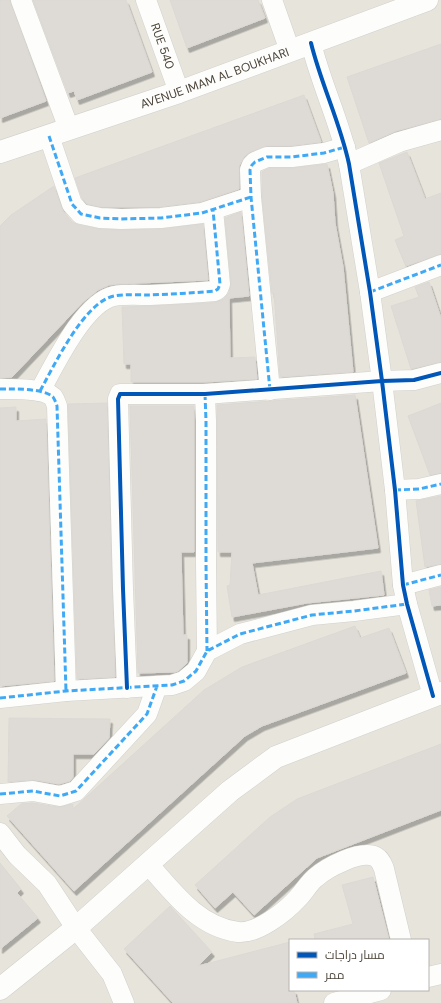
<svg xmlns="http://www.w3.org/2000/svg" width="441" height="1003" viewBox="0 0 441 1003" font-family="'DM Sans',Cairo,sans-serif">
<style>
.residential{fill:#e7e4dc;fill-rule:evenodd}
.building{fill:#dedbd6;stroke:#dcd9d4;filter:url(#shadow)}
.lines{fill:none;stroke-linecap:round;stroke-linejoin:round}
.minor-casing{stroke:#d2d0cb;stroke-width:21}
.tertiary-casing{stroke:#d2d0cb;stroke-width:23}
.minor{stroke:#fdfdfc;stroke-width:20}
.tertiary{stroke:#fdfdfc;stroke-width:22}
.quiet{stroke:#3fa9f5;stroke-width:3;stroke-dasharray:6 3;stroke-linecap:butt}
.cycleway-casing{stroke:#fff;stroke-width:6}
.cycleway{stroke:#0057b8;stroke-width:4}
.labels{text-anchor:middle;stroke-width:3.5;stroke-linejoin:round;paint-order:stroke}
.street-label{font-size:12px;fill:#4b4439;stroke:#fff}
</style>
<defs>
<filter id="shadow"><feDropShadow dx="2.5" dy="4.5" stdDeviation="0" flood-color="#0004"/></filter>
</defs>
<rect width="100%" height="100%" fill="#f4f2ee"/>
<path class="residential" d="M 0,0 L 441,0 L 441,1003 L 0,1003 ZM 290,940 L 428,940 L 428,990 L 290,990 Z"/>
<path class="building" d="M 0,0 L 10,0 L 46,101 L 0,118 Z
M 33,0 L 126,0 L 152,72 L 77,100 L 74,91 L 68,93 Z
M 170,0 L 258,0 L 265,18 L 187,48 Z
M 441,44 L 441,119 L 396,131 L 369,143 L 347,77 Z
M 304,95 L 321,142 L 291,146 L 267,146 L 250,152 L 244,157 L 239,166 L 239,189 L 200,202 L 160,207 L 101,207 L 87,204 L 82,198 L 75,178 Z
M 407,152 L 425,199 L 441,193 L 441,254 L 406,266 L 395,240 L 404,236 L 379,163 Z
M 327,164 L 333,193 L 335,223 L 343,267 L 353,372 L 280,377 L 274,293 L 272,294 L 262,196 L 262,172 L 269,168 L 293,168 Z
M 54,186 L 63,211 L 72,222 L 79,225 L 99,229 L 121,230 L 162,229 L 203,224 L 208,280 L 117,284 L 109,285 L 98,290 L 83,302 L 12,377 L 0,378 L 0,226 L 11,215 Z
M 241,212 L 249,296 L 229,298 L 230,358 L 255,357 L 257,379 L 205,382 L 131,382 L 131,364 L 124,364 L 122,307 L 151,306 L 208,303 L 216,302 L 224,299 L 229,293 L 231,283 L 225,218 Z
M 429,282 L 441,318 L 441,362 L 411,369 L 391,306 L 419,297 L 415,287 Z
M 355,395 L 378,548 L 252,563 L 258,595 L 381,571 L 384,595 L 307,603 L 232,617 L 227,586 L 230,585 L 232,552 L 218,552 L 217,405 Z
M 107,403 L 115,677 L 77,679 L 68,404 Z
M 441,403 L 441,473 L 430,475 L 408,416 Z
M 130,406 L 194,406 L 194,552 L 181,552 L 183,635 L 187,635 L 187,663 L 178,671 L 175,672 L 138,673 Z
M 16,407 L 16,421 L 46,419 L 54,681 L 0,686 L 0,408 Z
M 441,496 L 441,564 L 425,567 L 416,501 Z
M 441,587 L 441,605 L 432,606 L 429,590 Z
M 355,626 L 360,638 L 389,628 L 406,673 L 262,726 L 245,736 L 74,891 L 7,816 L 21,804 L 32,803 L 58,807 L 73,804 L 73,809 L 204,690 L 242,667 Z
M 9,718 L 110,719 L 109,738 L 94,754 L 73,754 L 73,777 L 70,781 L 59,784 L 35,780 L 8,782 Z
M 441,744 L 441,810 L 317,858 L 254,915 L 233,892 L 215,908 L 195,885 L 270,817 L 297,799 Z
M 0,863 L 21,889 L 17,893 L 38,918 L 0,949 Z
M 373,877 L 389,940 L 315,940 L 314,934 L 353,924 L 342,885 Z
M 170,906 L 212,952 L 198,966 L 290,942 L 290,990 L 294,990 L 297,1003 L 173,1003 L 124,949 Z"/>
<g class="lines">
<g class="minor-casing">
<g id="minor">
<path d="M 21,0 L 69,129"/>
<path id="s1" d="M 146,0 L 179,92"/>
<path d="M 272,0 L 290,51"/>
<path d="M 311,43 C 321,84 340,122 349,164 L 370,292 L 382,381 L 395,490 L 403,585 L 407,604 L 433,696"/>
<path d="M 49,136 L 72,204 L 81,214 L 100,218 L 121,219 L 161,218 L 202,213 L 251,197"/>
<path d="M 349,164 L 399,142 L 441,130"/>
<path d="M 370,292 L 441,265"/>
<path d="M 0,389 C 13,389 44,388 53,397 C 55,400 56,403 57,406 L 66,691"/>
<path d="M 270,390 L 251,197 L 250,170 L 252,165 L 255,162 L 267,157 L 292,157 L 324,153 L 345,147"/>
<path d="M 40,391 C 54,366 84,302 114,296 C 125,294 139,295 150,295 C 172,294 193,293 215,291 L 218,289 L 220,284 L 213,210"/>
<path d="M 205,394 L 206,421 L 206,563 L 207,651"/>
<path d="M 395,490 L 419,489 L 441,484"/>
<path d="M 403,585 L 441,575"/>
<path d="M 127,688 L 123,589 L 118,399 L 120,394 L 205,394 L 382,381 L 414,380 L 441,373"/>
<path d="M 0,698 L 66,691 L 172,685 L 184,681 L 196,671 L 207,651 L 240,634 L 312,615 L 354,611 L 407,604"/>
<path d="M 0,794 L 33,791 L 60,796 L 76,791 L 147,714 L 157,686"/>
<path d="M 0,833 L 17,855 L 47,884 L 76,928 L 112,974 L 124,1003"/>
<path d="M 148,864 C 173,892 198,927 238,932 C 257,934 285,912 297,899 C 304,892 308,884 315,878 C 326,868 361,849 376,857 C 381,860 382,864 384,869 L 401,940"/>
<path d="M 428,977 L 441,974"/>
<path d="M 334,1003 L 381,990"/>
</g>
</g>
<g class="tertiary-casing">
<g id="tertiary">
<path id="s2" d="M 0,152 L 179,92 L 427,0"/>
<path d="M 0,989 L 76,928 L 230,791 L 276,757 L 441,693"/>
</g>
</g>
<use href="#minor" class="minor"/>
<use href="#tertiary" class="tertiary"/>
<path class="quiet" d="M 49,136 L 72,204 L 81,214 L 100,218 L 121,219 L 161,218 L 202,213 L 251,197
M 370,292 L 441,265
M 0,389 C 13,389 44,388 53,397 C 55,400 56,403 57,406 L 66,691
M 270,390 L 251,197 L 250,170 L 252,165 L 255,162 L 267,157 L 292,157 L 324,153 L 345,147
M 40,391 C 54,366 84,302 114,296 C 125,294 139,295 150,295 C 172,294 193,293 215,291 L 218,289 L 220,284 L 213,210
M 205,394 L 206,421 L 206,563 L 207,651
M 395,490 L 419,489 L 441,484
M 403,585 L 441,575
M 0,698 L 66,691 L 172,685 L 184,681 L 196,671 L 207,651 L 240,634 L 312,615 L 354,611 L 407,604
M 0,794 L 33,791 L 60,796 L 76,791 L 147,714 L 157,686"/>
<g class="cycleway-casing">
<path id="cycleway" d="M 311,43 C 321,84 340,122 349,164 L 370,292 L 382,381 L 395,490 L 403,585 L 407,604 L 433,696
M 127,688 L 123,589 L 118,399 L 120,394 L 205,394 L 382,381 L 414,380 L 441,373"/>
</g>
<use href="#cycleway" class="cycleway"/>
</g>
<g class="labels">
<g class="street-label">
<text dy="4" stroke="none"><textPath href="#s1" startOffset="49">RUE 540</textPath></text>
<text dy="4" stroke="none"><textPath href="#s2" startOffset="227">AVENUE IMAM AL BOUKHARI</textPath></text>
</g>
</g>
<rect x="289" y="939" width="140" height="52" fill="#ffffff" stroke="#b7b4b0"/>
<rect x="297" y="952" width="20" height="6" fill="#0057b8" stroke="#b7b4b0"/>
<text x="325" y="959" font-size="12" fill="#4b4439">مسار دراجات</text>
<rect x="297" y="972" width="20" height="6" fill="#3fa9f5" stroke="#b7b4b0"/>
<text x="325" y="979" font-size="12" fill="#4b4439">ممر</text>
</svg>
